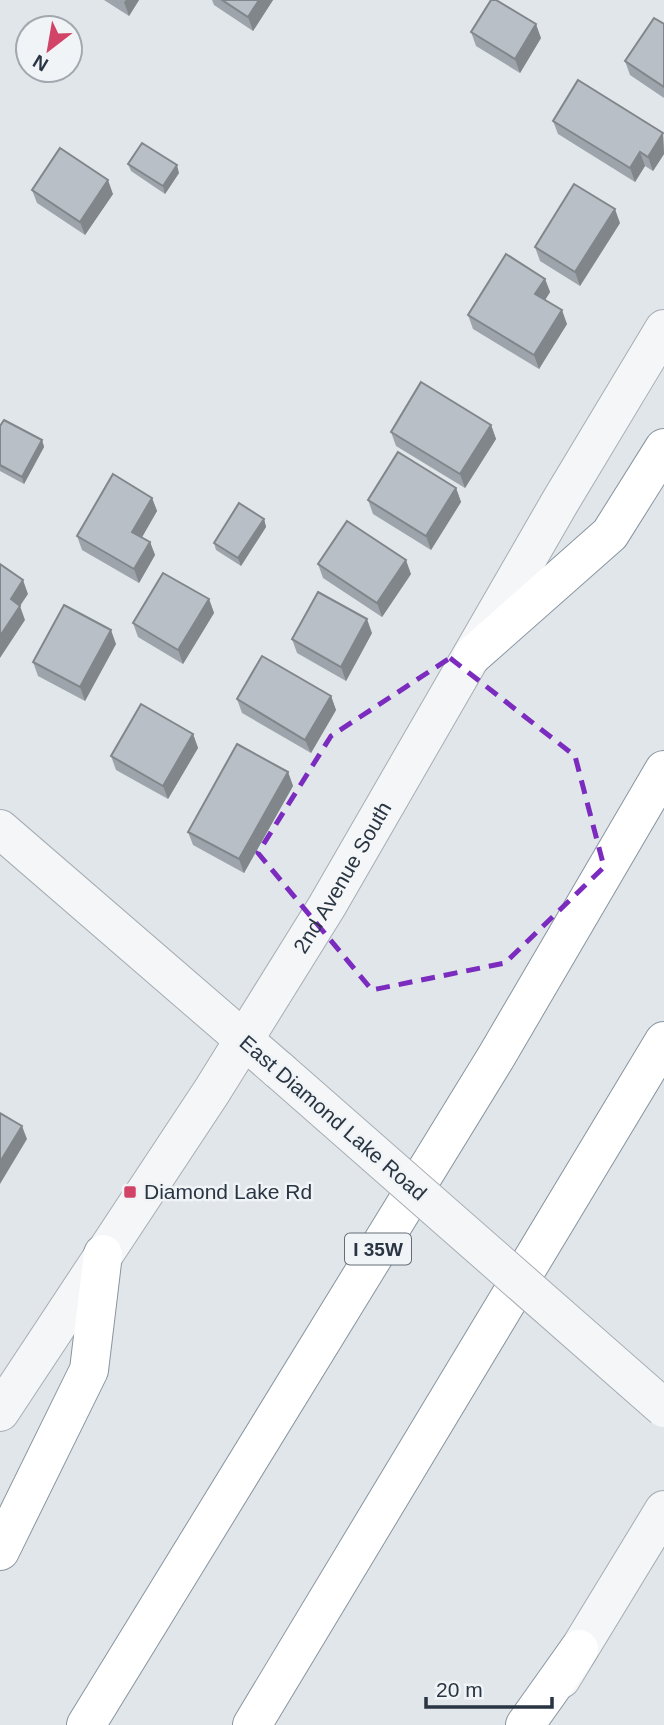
<svg xmlns="http://www.w3.org/2000/svg" width="664" height="1725" viewBox="0 0 664 1725" font-family="Helvetica,sans-serif">
<style>
.lines{fill:none;stroke-linecap:round;stroke-linejoin:round}
.minor-casing{stroke:#a6adb4;stroke-width:40}
.highway-casing{stroke:#8895a1;stroke-width:40}
.minor{stroke:#f4f6f8;stroke-width:38}
.highway{stroke:#fff;stroke-width:38}
.minor-bridge-casing{stroke:#a6adb4;stroke-width:40;stroke-linecap:butt}
.minor-bridge{stroke:#f4f6f8;stroke-width:38}
.wall{fill:#9ea4ab}
.shaded-wall{fill:#81868b}
.building{fill:#b8bfc7;stroke:#81868b;stroke-width:2}
.marked{fill:none;stroke:#7b2cbf;stroke-width:5;stroke-dasharray:14 9;stroke-linejoin:round}
.poi-dot{fill:#d24368;stroke:#f1f4f7;stroke-width:2.5}
.labels{text-anchor:middle;stroke-width:5;stroke-linejoin:round;paint-order:stroke}
.shield{fill:#f1f4f7;stroke:#656e78;stroke-width:2}
.shield-label{font-size:19px;font-weight:bold;fill:#293542}
.street-label{font-size:21px;fill:#293542;stroke:#f1f4f7}
.poi-label{font-size:21px;fill:#293542;stroke:#f1f4f7;text-anchor:start}
</style>
<rect width="100%" height="100%" fill="#e1e6ea"/>
<g class="lines">
<g class="minor-casing">
<g id="minor">
<path d="M 0,829 L 280,1071"/>
<path id="s1" d="M 0,1412 L 212,1091 L 327,906 L 560,502 L 664,329"/>
<path d="M 561,1679 L 664,1510"/>
</g>
</g>
<g class="highway-casing">
<path id="highway" d="M 473,655 L 610,534 L 664,448
M 0,1551 L 89,1370 L 103,1254
M 86,1725 L 496,1057 L 664,770
M 252,1725 L 664,1041
M 525,1725 L 579,1649"/>
</g>
<use href="#minor" class="minor"/>
<use href="#highway" class="highway"/>
<g class="minor-bridge-casing">
<path id="minor-bridge" d="M 280,1071 L 664,1408"/>
</g>
<use href="#minor-bridge" class="minor-bridge"/>
</g>
<path class="wall" d="M 104,0 L 139,0 L 129,16 Z
M 212,0 L 273,0 L 253,31 L 214,5 Z
M 664,24 L 664,98 L 630,75 L 625,61 Z
M 471,32 L 541,38 L 520,73 L 476,46 Z
M 553,121 L 663,133 L 664,154 L 653,171 L 645,166 L 635,182 L 558,134 Z
M 128,164 L 179,173 L 165,194 L 131,171 Z
M 32,190 L 113,194 L 85,235 L 37,203 Z
M 620,223 L 580,286 L 540,261 L 535,247 Z
M 545,279 L 550,292 L 545,300 L 567,324 L 539,369 L 473,329 L 468,315 Z
M 491,425 L 496,439 L 465,488 L 396,446 L 391,432 Z
M 0,426 L 42,440 L 44,447 L 24,484 L 0,471 Z
M 456,488 L 461,502 L 431,550 L 373,514 L 368,500 Z
M 152,498 L 157,511 L 142,537 L 150,542 L 155,555 L 139,583 L 82,550 L 77,536 Z
M 264,519 L 266,527 L 241,566 L 216,550 L 214,543 Z
M 318,564 L 411,574 L 382,617 L 323,578 Z
M 209,599 L 214,613 L 183,664 L 138,637 L 133,623 Z
M 372,633 L 346,681 L 297,653 L 292,639 Z
M 116,644 L 85,701 L 38,676 L 33,662 Z
M 331,696 L 336,710 L 311,753 L 242,713 L 237,699 Z
M 193,734 L 198,748 L 168,799 L 116,770 L 111,756 Z
M 288,772 L 293,786 L 244,873 L 193,845 L 188,832 Z"/>
<path class="shaded-wall" d="M 126,0 L 139,0 L 129,16 L 124,2 Z
M 259,0 L 273,0 L 253,31 L 248,17 Z
M 536,24 L 541,38 L 520,73 L 515,59 Z
M 663,133 L 664,154 L 653,171 L 648,157 Z
M 640,152 L 645,166 L 635,182 L 630,168 Z
M 177,165 L 179,173 L 165,194 L 163,186 Z
M 108,180 L 113,194 L 85,235 L 80,222 Z
M 615,209 L 620,223 L 580,286 L 575,272 Z
M 545,279 L 550,292 L 540,308 L 535,294 Z
M 562,310 L 567,324 L 539,369 L 534,355 Z
M 491,425 L 496,439 L 465,488 L 460,474 Z
M 42,440 L 44,447 L 24,484 L 22,477 Z
M 456,488 L 461,502 L 431,550 L 426,536 Z
M 152,498 L 157,511 L 137,546 L 132,532 Z
M 264,519 L 266,527 L 241,566 L 238,558 Z
M 150,542 L 155,555 L 139,583 L 134,569 Z
M 406,560 L 411,574 L 382,617 L 377,603 Z
M 23,580 L 28,594 L 20,606 L 25,620 L 0,658 L 0,636 L 11,599 Z
M 209,599 L 214,613 L 183,664 L 178,650 Z
M 367,619 L 372,633 L 346,681 L 341,667 Z
M 111,630 L 116,644 L 85,701 L 80,687 Z
M 331,696 L 336,710 L 311,753 L 305,740 Z
M 193,734 L 198,748 L 168,799 L 163,786 Z
M 288,772 L 293,786 L 244,873 L 239,859 Z
M 22,1126 L 27,1139 L 0,1184 L 0,1162 Z"/>
<path class="building" d="M 222,0 L 259,0 L 248,17 Z
M 491,0 L 496,0 L 536,24 L 515,59 L 471,32 Z
M 654,18 L 664,24 L 664,87 L 625,61 Z
M 578,80 L 663,133 L 648,157 L 640,152 L 630,168 L 553,121 Z
M 142,143 L 177,165 L 163,186 L 128,164 Z
M 60,148 L 108,180 L 80,222 L 32,190 Z
M 574,184 L 615,209 L 575,272 L 535,247 Z
M 506,254 L 545,279 L 535,294 L 562,310 L 534,355 L 468,315 Z
M 421,382 L 491,425 L 460,474 L 391,432 Z
M 4,420 L 42,440 L 22,477 L 0,465 L 0,426 Z
M 398,452 L 456,488 L 426,536 L 368,500 Z
M 113,474 L 152,498 L 132,532 L 150,542 L 134,569 L 77,536 Z
M 239,503 L 264,519 L 238,558 L 214,543 Z
M 347,521 L 406,560 L 377,603 L 318,564 Z
M 0,564 L 23,580 L 11,599 L 20,606 L 0,636 Z
M 163,573 L 209,599 L 178,650 L 133,623 Z
M 318,592 L 367,619 L 341,667 L 292,639 Z
M 64,605 L 111,630 L 80,687 L 33,662 Z
M 262,656 L 331,696 L 305,740 L 237,699 Z
M 141,704 L 193,734 L 163,786 L 111,756 Z
M 237,744 L 288,772 L 239,859 L 188,832 Z
M 0,1113 L 22,1126 L 0,1162 Z"/>
<path class="marked" d="M 450,658 L 575,756 L 604,867 L 505,963 L 372,990 L 258,853 L 331,736 Z"/>
<rect class="poi-dot" x="123" y="1185" width="14" height="14" rx="3.5"/>
<g class="labels">
<rect class="shield" x="345" y="1233.5" width="66" height="31" rx="5"/>
<g class="shield-label">
<text x="378" y="1256">I 35W</text>
</g>
<g class="street-label">
<text dy="7" stroke="none"><textPath href="#s1" startOffset="635">2nd Avenue South</textPath></text>
<text transform="translate(333 1118) rotate(41)" y="7">East Diamond Lake Road</text>
</g>
<g class="poi-label">
<text x="144" y="1199">Diamond Lake Rd</text>
</g>
</g>
<g transform="translate(49 49) rotate(211)"><circle r="33" fill="#f1f4f7" stroke="#a1a8af" stroke-width="2"/>
<path d="M0-5L12 26L0 18L-12 26Z" fill="#d24368"/>
<text y="-10" font-size="19" font-weight="bold" text-anchor="middle" fill="#293542">N</text>
</g>
<path d="M426 1697v10h126v-10" fill="none" stroke="#293542" stroke-width="3.5"/>
<text x="436" y="1697" font-size="21" fill="#293542" stroke="#f1f4f7" stroke-width="5" paint-order="stroke">20 m</text>
</svg>
